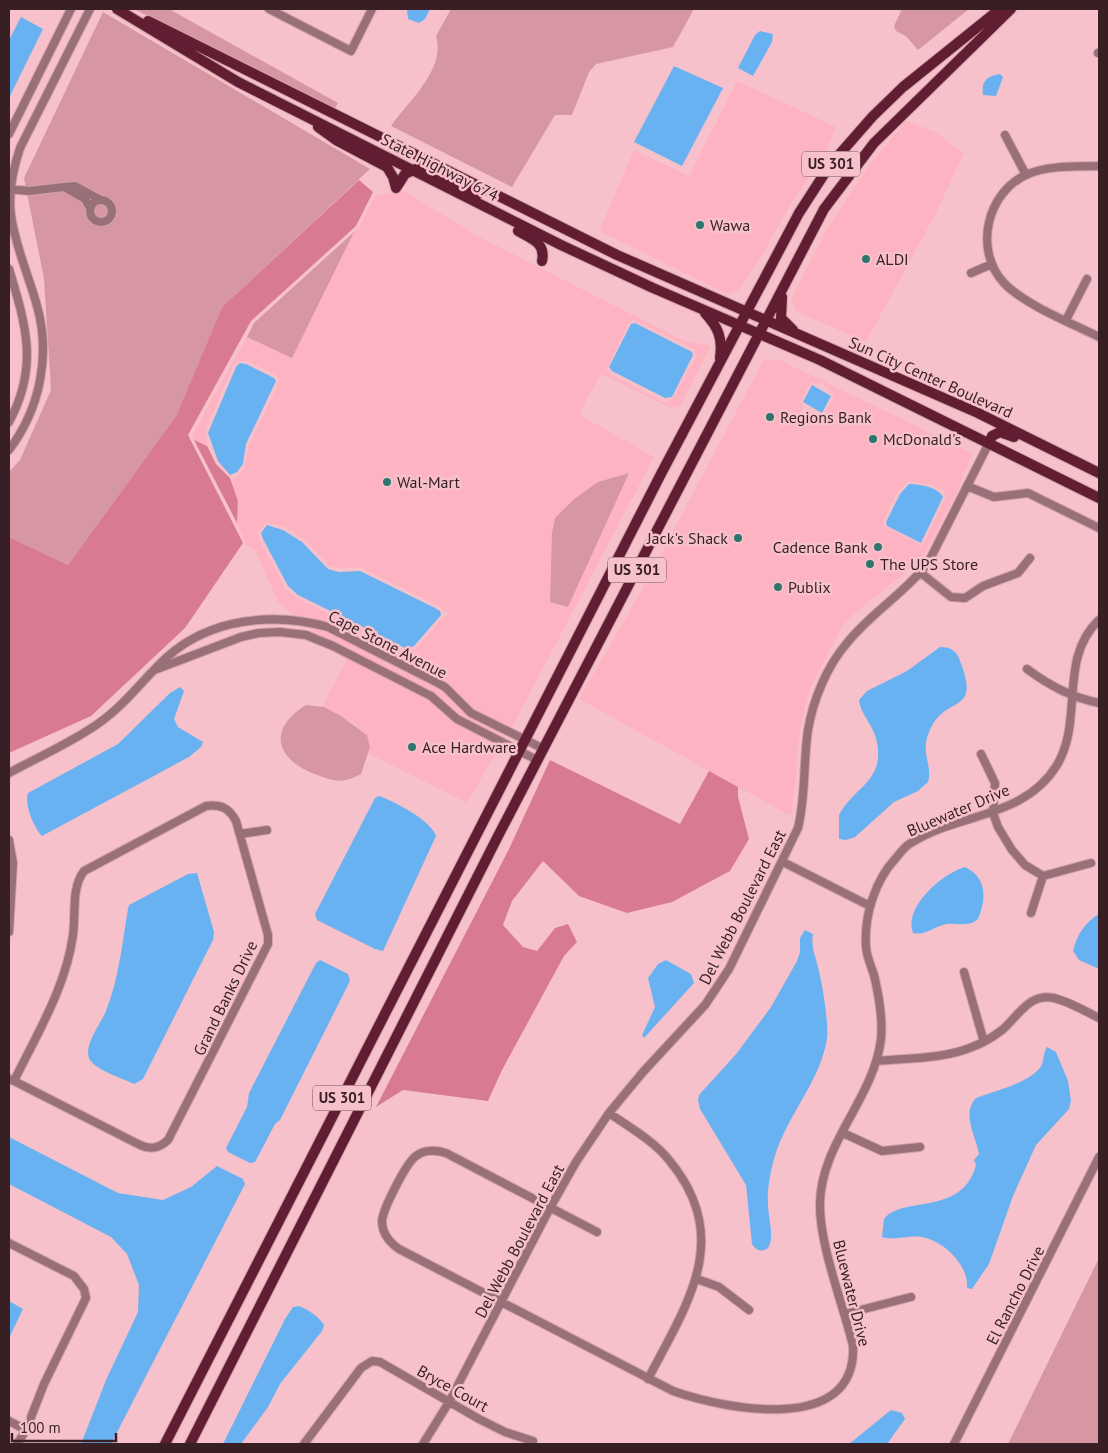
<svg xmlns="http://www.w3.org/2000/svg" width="1108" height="1453" viewBox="0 0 1108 1453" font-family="'PT Sans',sans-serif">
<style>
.built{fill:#feb3c2;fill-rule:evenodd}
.green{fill:#d697a3}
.forest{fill:#d97b90}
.water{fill:#69b2f1}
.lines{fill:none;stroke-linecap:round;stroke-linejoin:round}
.minor-casing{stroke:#d1a1aa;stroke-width:10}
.major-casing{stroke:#d1a1aa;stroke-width:12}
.minor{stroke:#997077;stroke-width:8}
.major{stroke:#611d31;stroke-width:10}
.poi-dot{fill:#2d756e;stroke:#f7c1cb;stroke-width:2}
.labels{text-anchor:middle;stroke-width:5;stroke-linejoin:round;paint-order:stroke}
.shield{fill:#f7c1cb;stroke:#715056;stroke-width:1}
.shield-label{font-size:15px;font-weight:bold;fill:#381f24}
.street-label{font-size:16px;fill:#381f24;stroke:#f7c1cb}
.poi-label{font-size:16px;fill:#381f24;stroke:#f7c1cb;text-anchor:start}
</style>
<rect width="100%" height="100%" fill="#f7c1cb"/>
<path class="built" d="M 737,81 L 836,127 L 823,158 L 793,200 L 762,255 L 738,290 L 729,295 L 599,231 L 634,150 L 689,176 Z
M 906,121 L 934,131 L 964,153 L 937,211 L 866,342 L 797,312 L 791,299 L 828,227 L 867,168 Z
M 404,191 L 476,235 L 615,306 L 685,341 L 711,346 L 680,406 L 671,408 L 601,374 L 580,412 L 582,416 L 654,457 L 511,729 L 473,710 L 448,684 L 438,678 L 330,624 L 294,616 L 278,602 L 256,552 L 246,544 L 237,523 L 238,501 L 232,483 L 244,469 L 249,445 L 277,387 L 279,380 L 276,375 L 247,361 L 238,361 L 233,366 L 206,428 L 207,446 L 194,440 L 192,435 L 247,337 L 292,358 L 354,232 L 359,227 L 375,196 ZM 634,320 L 695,350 L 696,357 L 672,400 L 664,402 L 610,374 L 607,369 L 628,323 ZM 628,473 L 568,607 L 550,602 L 552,533 L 555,518 L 598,482 ZM 266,522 L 285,527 L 304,539 L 330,566 L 340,568 L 362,568 L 437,605 L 449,614 L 439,622 L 416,649 L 406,652 L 296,598 L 285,588 L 260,541 L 258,533 Z
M 764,359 L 780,360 L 972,453 L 956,495 L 922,558 L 844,623 L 810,688 L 799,734 L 796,780 L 791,816 L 579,699 L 643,588 ZM 811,382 L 818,385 L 821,382 L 834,396 L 825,414 L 820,416 L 814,425 L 807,424 L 799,417 L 804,407 L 800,402 ZM 908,481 L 931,485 L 943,490 L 946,496 L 922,546 L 884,526 L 884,520 L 897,492 Z
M 305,625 L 327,631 L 434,685 L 443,690 L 469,716 L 507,735 L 504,739 L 469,721 L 433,692 L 315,634 Z
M 336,652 L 429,699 L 455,723 L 500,746 L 467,803 L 368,753 L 370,747 L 367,735 L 356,725 L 324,707 L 325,701 L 346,661 Z"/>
<path class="green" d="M 134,9 L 169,9 L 338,103 L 334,110 Z
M 451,9 L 694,9 L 673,47 L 596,64 L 589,72 L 572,115 L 555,115 L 512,187 L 391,126 C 408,101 446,70 436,36 Z
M 902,9 L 969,9 L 918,50 L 906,36 L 896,31 L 894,26 Z
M 103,12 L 370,169 L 222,307 L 176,416 L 68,565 L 9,537 L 9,472 L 20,460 L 51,390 L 44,279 L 24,178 Z
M 354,232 L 292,358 L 247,337 L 254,323 Z
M 629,473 L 568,607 L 550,602 L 552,533 L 555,518 L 573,500 L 598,482 Z
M 306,705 L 324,707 L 341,716 L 367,735 L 370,747 L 361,774 C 356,776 351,779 346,780 C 337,782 328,779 320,776 C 278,762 264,731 306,705 Z
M 1099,1258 L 1099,1444 L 1008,1444 Z"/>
<path class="forest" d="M 359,180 L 373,192 L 356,226 L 251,321 L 188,435 L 243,543 L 185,628 L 91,716 L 9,753 L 9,537 L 68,565 L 176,416 L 222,307 Z
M 194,440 L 207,446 L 216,464 L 230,478 L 238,501 L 237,523 Z
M 550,760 L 680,824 L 709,771 L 738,787 L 738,797 L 749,839 L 730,871 L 672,902 L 627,913 L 579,896 L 543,861 L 512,901 L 503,925 L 523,947 L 537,951 L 555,928 L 568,924 L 577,942 L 564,956 L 502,1070 L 488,1101 L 403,1090 L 376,1107 L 509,849 Z"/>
<path class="water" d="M 407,9 L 430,9 L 425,19 L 419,23 L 408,19 Z
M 21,17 L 43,29 L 9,98 L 9,40 Z
M 760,31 L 773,34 L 772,42 L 753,76 L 738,68 L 755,35 Z
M 674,66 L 723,88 L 682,166 L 634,142 Z
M 1000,74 L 1003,77 L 996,96 L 983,95 C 981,81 987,76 1000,74 Z
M 635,323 L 692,352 L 693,355 L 672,397 L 665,398 L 612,371 L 609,367 L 631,324 Z
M 240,363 L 246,364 L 274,378 L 276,381 L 246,444 L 243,464 L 237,472 L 230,475 L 218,461 L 208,433 L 236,367 Z
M 812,385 L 831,396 L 822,413 L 803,402 Z
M 909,484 C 919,484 938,487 943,497 L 921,543 L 887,526 L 886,522 L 900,494 Z
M 267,525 L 283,530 L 302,542 L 328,569 L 339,572 L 360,571 L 435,608 L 440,611 L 441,615 L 414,646 L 407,649 L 298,595 L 288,586 L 263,539 L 261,533 Z
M 940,647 C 951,647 957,651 960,661 C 982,717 944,693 929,732 C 920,753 933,766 928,782 L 918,791 L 894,802 L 855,837 L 846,840 L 839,839 L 839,815 C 854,786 887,781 876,738 C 872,724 860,713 859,700 L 867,691 L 907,671 Z
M 180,687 L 184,691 L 174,719 L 178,727 L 203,742 L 201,747 L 189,757 L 42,836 C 34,828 24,804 28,793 L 118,744 L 170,693 Z
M 379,796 C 394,801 432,821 436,836 L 383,951 L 375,949 L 317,920 L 315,914 L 375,798 Z
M 965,867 C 988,878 986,900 978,919 C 970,927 958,923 947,924 C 934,926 926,936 913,933 C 903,907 943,873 965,867 Z
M 197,873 L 214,932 L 213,940 L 143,1079 L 134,1084 C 124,1079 96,1070 90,1060 C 82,1046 101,1024 106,1011 C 119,978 122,944 128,909 L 129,905 L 188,874 Z
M 1099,914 L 1099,969 L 1079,960 L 1073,951 C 1077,935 1085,922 1099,914 Z
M 805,930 L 813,934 C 811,947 815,955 818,967 C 822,982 829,1024 827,1038 C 821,1081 786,1116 774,1159 C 770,1173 767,1190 768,1204 C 768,1218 775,1237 768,1248 C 761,1253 756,1250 752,1244 L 746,1185 L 700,1109 L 698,1100 L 699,1095 L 737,1053 L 771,1007 L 797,961 L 800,952 L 800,938 Z
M 320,960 L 348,974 L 350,981 L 280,1120 L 275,1124 L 255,1162 L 250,1163 L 228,1152 L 226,1148 L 247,1107 L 249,1093 L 316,963 Z
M 666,960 L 691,974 L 694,983 L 644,1038 L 642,1035 L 655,1007 L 648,978 L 658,964 Z
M 1047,1047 L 1056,1052 L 1068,1081 L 1071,1101 L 1069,1109 L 1036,1145 L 1013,1196 L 989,1264 L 972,1289 L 967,1288 C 969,1265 943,1240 921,1237 C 909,1235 894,1241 882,1237 L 884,1219 C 903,1195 962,1217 976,1165 L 974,1160 L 979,1154 C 976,1136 961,1114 976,1098 C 996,1090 1024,1085 1039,1069 C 1045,1063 1042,1054 1047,1047 Z
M 9,1137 L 118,1193 L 163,1200 L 191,1187 L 217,1166 L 243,1179 L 245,1184 L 111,1444 L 81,1444 L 106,1380 L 138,1312 L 139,1285 L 127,1254 L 111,1237 L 9,1184 Z
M 9,1301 L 23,1309 L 9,1338 Z
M 299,1306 C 309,1310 318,1316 324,1325 L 322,1331 L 280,1384 L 268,1407 L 241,1444 L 223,1444 L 285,1319 L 293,1307 Z
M 891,1410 L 902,1413 L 905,1419 L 887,1444 L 849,1444 Z"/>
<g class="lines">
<g class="minor-casing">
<path id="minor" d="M 269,9 L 351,51 L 372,9
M 1098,53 L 1099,53
M 9,134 L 71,9
M 1005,135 L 1026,175
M 1099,166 C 1075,167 1050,165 1028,174 C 987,191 973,250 1004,283 C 1025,305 1071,323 1099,337
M 9,189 L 29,191 L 64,187
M90 211a11 11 0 1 1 22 0a11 11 0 1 1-22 0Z
M 90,208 L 85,199 L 64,187 L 75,186 L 101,200
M 9,269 C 26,325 39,367 9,422
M 971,273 L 992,264
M 1066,320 L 1087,279
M 9,450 C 40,409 51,355 37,306 C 29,276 15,246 11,215 C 8,192 13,169 20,148 L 90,9
M 967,486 L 994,497 L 1028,493 L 1099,528
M 921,573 L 951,597 L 965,598 L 983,586 L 1018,573 L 1030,558
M 157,669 L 241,637 L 259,633 L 280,632 L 306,635 L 333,646 L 431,696 L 457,719 L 537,760
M 1027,669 C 1050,686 1071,697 1099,703
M 981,754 L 995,783 L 993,813 L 998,827 L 1012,850 L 1025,865 L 1043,876 L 1091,863
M 9,773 C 38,757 71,743 99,723 C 125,705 144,678 167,657 C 211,618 273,612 328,627 L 436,682 L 445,687 L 471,713 L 544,749
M 240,834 L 267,830
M 9,840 L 13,863 L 9,932
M 783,862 L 870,906
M 1031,913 L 1043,876
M 964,972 L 984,1042
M 877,1061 C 907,1058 944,1059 972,1047 C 983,1043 993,1037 1002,1030 C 1018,1017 1028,993 1054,998 C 1070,1002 1085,1011 1099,1018
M 9,1079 L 14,1081 L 140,1145 C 151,1150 159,1148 168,1140 L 268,944 L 268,935 L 236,821 C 229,808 221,804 206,806 L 84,871 C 71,888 76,914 73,935 C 66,987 37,1034 14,1081
M 609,1113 C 629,1127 654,1141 669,1160 C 734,1238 687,1304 648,1379
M 843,1133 L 882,1151 L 920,1147
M 597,1232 L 446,1153 C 436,1150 425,1149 416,1156 C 406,1163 383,1209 382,1221 C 382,1233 389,1242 399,1249 L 673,1391 C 724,1409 857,1436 853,1346 C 843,1304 819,1244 820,1203 C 821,1143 874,1098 881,1039 C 883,1018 879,996 874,975 C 871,966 866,955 866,946 C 864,916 875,880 896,858 C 900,853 905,846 911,843 C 957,813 1024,819 1057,765 C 1084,720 1058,658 1099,620
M 9,1243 L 74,1276 L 84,1289 L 86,1298 L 44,1384 L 26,1430 L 17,1444
M 697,1279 L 719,1287 L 749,1310
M 845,1314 L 911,1297
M 9,1421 L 26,1430
M 304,1444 L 361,1368 L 372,1361 L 380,1362 L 479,1419 L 505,1432 L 533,1441
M 423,1444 L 449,1402 L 550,1208 L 576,1162 L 609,1113 L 643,1072 L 705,1005 L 729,969 L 798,828 C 806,796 803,763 808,730 C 813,700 827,666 847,643 C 871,613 905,593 928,563 L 989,443
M 954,1444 L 1099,1157"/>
</g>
<g class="major-casing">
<path id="major" d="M 117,9 L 238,82 L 561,245 L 653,288 L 820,360 L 1099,498
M 148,21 L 617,255 L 978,413 L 1099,473
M 318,127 L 336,140 L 387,167 L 393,177 L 396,188
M 396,188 L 405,174 L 420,167 L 478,194
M 518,231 C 532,239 546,243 542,261
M 782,297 L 781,318 L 793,330
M 705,313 C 718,327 723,338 720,358
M 989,443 L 992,436 L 1000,432 L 1014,437
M 165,1444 L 662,472 L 799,213 L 830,165 L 873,116 L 903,87 L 1000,9
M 190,1444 L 497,838 L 824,209 L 874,143 L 1011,9"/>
</g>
<use href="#minor" class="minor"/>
<use href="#major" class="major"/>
</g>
<g class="poi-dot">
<circle cx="700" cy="225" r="5"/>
<circle cx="866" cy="259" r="5"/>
<circle cx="770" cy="417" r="5"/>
<circle cx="873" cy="439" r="5"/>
<circle cx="387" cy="482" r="5"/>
<circle cx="738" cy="538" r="5"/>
<circle cx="878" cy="547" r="5"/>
<circle cx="870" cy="564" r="5"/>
<circle cx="778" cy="587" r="5"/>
<circle cx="412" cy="747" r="5"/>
</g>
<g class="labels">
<g class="shield">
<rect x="802" y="151.5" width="58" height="25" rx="4"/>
<rect x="608" y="557.5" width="58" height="25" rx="4"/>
<rect x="313" y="1085.5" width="58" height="25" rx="4"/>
</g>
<g class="shield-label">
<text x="831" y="169">US 301</text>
<text x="637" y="575">US 301</text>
<text x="342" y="1103">US 301</text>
</g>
<g class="street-label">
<text transform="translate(440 167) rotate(27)" y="6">State Highway 674</text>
<text transform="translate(931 377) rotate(24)" y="6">Sun City Center Boulevard</text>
<text transform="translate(388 644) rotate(27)" y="6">Cape Stone Avenue</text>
<text transform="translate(958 810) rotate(-23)" y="6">Bluewater Drive</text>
<text transform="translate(742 907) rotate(-63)" y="6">Del Webb Boulevard East</text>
<text transform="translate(225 998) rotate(-64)" y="6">Grand Banks Drive</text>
<text transform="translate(519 1241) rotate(-62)" y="6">Del Webb Boulevard East</text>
<text transform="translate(852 1293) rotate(76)" y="6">Bluewater Drive</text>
<text transform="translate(1015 1295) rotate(-63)" y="6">El Rancho Drive</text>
<text transform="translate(453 1388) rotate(29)" y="6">Bryce Court</text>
</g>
<g class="poi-label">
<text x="710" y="231">Wawa</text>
<text x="876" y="265">ALDI</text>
<text x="780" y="423">Regions Bank</text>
<text x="883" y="445">McDonald's</text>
<text x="397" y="488">Wal-Mart</text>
<text x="728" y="544" text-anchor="end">Jack's Shack</text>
<text x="868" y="553" text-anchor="end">Cadence Bank</text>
<text x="880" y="570">The UPS Store</text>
<text x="788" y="593">Publix</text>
<text x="422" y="753">Ace Hardware</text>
</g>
</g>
<rect width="1108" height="1453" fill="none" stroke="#381f24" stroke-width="20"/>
<path d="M12 1433v8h104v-8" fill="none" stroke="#381f24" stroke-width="2.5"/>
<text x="20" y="1433" font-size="15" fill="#381f24" stroke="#f7c1cb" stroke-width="4" paint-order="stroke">100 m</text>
</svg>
